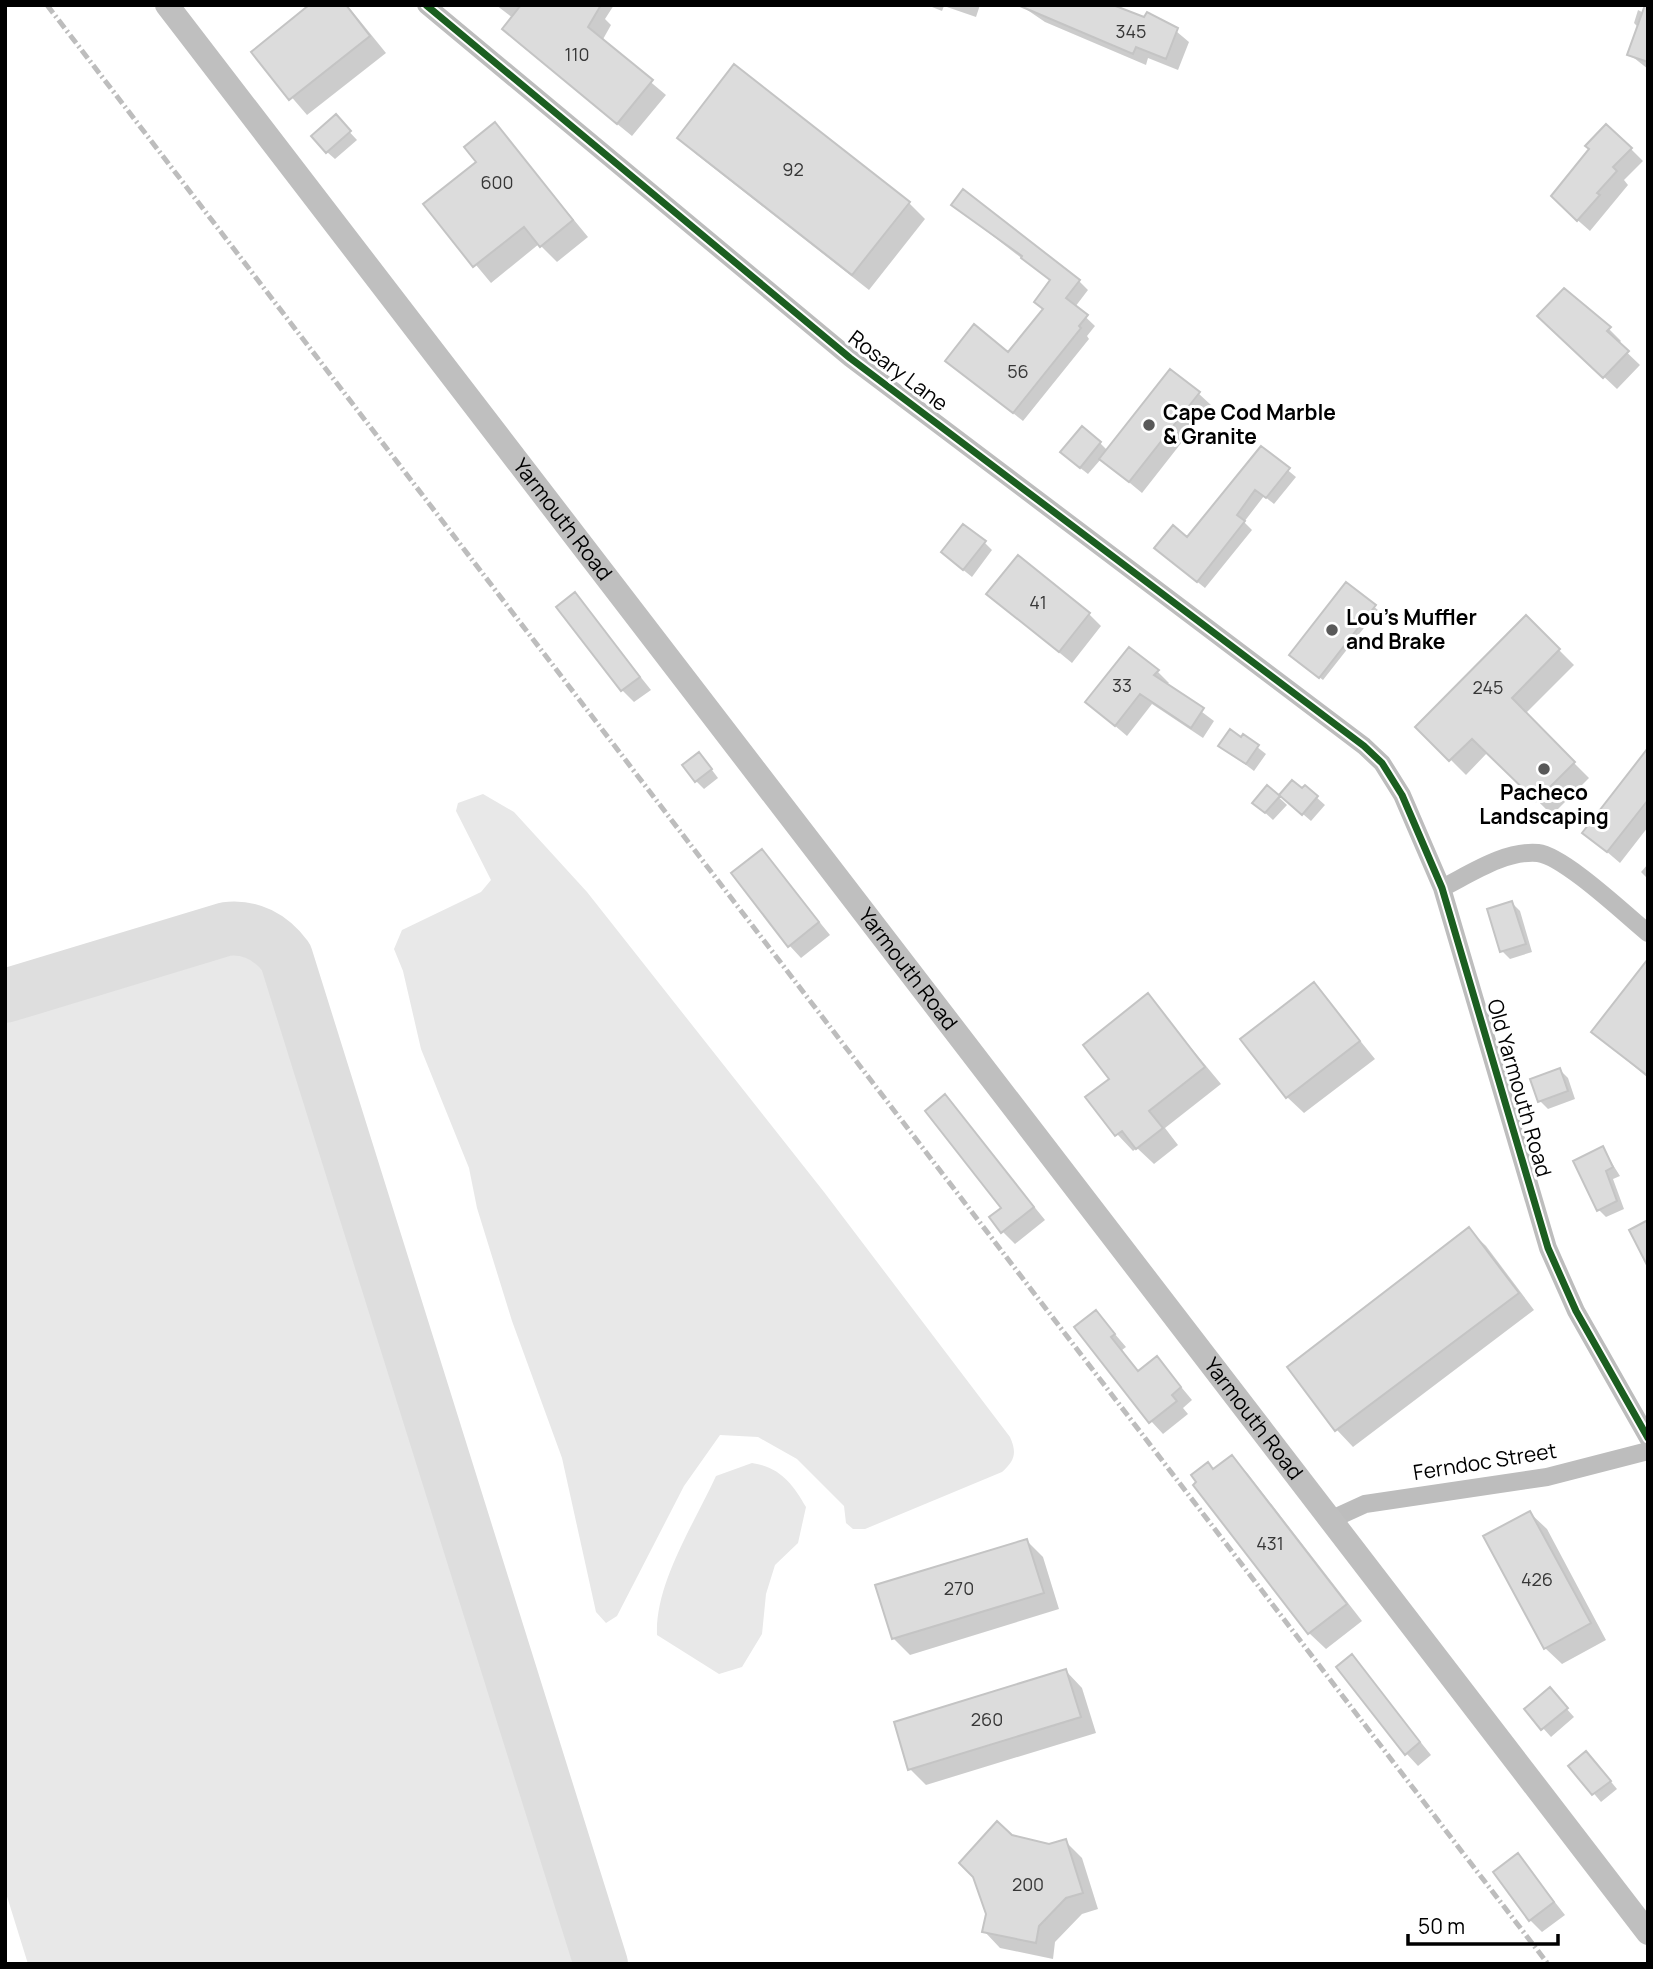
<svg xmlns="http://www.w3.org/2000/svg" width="1653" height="1969" viewBox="0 0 1653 1969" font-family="Manrope,sans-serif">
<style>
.green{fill:#e8e8e8}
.shadow{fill:#0003}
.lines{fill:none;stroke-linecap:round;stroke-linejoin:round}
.taxiway{stroke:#dedede;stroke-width:54}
.building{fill:#dcdcdc;stroke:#c4c4c4;stroke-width:2}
.minor{stroke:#bdbdbd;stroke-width:18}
.secondary{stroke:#bfbfbf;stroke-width:24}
.rail{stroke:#bdbdbd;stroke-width:5;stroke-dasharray:10 3.5 2 3.5;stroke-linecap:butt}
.cycleway-casing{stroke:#fff;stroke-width:11}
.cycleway{stroke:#1b5e20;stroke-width:7}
.poi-dot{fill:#595959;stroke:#fff;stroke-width:2.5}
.labels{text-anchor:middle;stroke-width:6;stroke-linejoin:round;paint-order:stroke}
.number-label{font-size:18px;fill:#373737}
.street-label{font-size:21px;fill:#000;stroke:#fff}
.poi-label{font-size:21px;font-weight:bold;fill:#000;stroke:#fff;text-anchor:start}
</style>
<rect width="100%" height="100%" fill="#fff"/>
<path class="green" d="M 483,794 L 514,812 L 587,892 L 824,1192 L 1010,1437 C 1017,1453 1015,1460 1002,1472 L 865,1529 L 853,1529 L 846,1523 L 844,1506 L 797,1459 L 758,1437 L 720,1435 L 684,1486 L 617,1616 L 606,1623 L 596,1612 L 562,1458 L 512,1321 L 477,1208 L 469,1168 L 421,1049 L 403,971 L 394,949 L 402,930 L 481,892 L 491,880 L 456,811 L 458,803 Z
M 222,947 C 259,945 269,965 282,996 L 581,1964 L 28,1964 L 5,1890 L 5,1015 Z
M 752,1463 C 780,1467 793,1484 806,1507 L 798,1543 L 775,1565 L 766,1594 L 762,1634 L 742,1667 L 719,1674 L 657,1635 C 655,1583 694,1524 716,1476 Z"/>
<path class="shadow" d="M 312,5 L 347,5 L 386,53 L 307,115 L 253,52 Z
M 496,5 L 614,5 L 605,19 L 611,25 L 602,41 L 666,95 L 632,136 L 518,43 L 504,29 L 513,18 Z
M 927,5 L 980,5 L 976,17 L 944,6 L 942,11 Z
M 1020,5 L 1101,5 L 1145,19 L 1147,14 L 1164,21 L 1189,42 L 1178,70 L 1148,58 L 1146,65 L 1045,22 Z
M 1648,5 L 1648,69 L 1629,54 L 1639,28 L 1634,23 L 1638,10 L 1642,12 Z
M 495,124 L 588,237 L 557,262 L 539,244 L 491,283 L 426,205 L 479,162 Z
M 343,125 L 357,140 L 335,159 L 327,152 Z
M 679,138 L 909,203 L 925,219 L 869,290 L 696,154 Z
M 1631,149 L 1643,161 L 1624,180 L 1628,185 L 1590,231 L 1565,209 Z
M 953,205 L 1079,281 L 1088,290 L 1075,307 L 1095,326 L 1087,336 L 1089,339 L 1023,421 L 947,361 L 1008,354 L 1044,310 L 1051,281 Z
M 1588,308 L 1621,341 L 1618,344 L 1640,365 L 1617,389 L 1552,328 Z
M 1198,393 L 1211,405 L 1142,493 L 1101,459 L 1088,474 L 1070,460 L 1100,443 L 1108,451 Z
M 1261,448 L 1296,477 L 1274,504 L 1264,496 L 1244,522 L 1252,530 L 1205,588 L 1164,555 L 1187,539 Z
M 985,543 L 992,550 L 972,577 L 951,560 Z
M 1346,584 L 1378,610 L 1323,680 L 1294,658 Z
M 988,594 L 1089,614 L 1101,626 L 1072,663 Z
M 575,595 L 651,690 L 634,702 L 622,690 Z
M 1526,617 L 1574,665 L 1525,714 L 1589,778 L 1552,815 L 1488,752 L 1466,775 L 1418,727 Z
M 1157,671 L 1169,683 L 1166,685 L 1214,721 L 1203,738 L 1152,704 L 1127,736 L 1087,702 Z
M 1243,736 L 1266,754 L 1254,771 L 1221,746 Z
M 706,762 L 718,778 L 704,789 L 696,781 Z
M 1648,767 L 1648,827 L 1620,863 L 1585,833 Z
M 1268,787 L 1287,805 L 1273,820 L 1262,810 Z
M 1305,787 L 1325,805 L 1311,821 L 1289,802 Z
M 762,851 L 830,935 L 801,958 L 789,945 Z
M 1648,864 L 1648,879 L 1641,872 Z
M 1512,903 L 1520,911 L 1532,952 L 1510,959 L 1502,951 Z
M 1648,971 L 1648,1078 L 1593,1032 Z
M 1314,984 L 1375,1059 L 1304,1113 L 1287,1097 Z
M 1148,996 L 1221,1084 L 1165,1128 L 1178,1145 L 1154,1164 L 1137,1148 L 1133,1151 L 1117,1134 L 1111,1079 Z
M 1560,1070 L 1568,1078 L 1575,1099 L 1548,1109 L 1540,1101 Z
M 945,1097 L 1045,1220 L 1015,1244 L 1003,1232 L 1004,1208 Z
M 1603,1149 L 1620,1176 L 1613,1179 L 1624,1209 L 1606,1217 L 1599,1210 Z
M 1469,1230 L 1486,1246 L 1534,1310 L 1353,1447 L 1337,1430 L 1290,1368 Z
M 1096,1312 L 1126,1347 L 1122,1350 L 1139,1372 L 1157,1358 L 1192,1400 L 1183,1408 L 1188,1414 L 1163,1434 L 1151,1421 Z
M 1232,1457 L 1248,1474 L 1362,1621 L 1326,1649 L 1309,1633 L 1214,1471 Z
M 1530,1513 L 1547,1529 L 1606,1640 L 1562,1664 L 1545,1648 Z
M 1027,1541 L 1043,1557 L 1059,1609 L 910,1655 L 893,1638 Z
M 1352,1657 L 1431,1755 L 1418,1766 L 1406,1753 Z
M 1066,1671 L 1082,1688 L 1096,1733 L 926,1785 L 910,1769 Z
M 1557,1698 L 1574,1717 L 1551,1737 L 1526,1709 Z
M 1594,1761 L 1617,1789 L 1601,1802 L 1571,1766 Z
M 1011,1837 L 1049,1846 L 1065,1841 L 1082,1858 L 1098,1909 L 1082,1914 L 1055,1942 L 1053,1959 L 1000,1948 L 984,1931 Z
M 1518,1855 L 1565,1915 L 1542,1932 L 1530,1920 Z"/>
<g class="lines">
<path class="taxiway" d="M 5,996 L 226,929 C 251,926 271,937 286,957 L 601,1964"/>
</g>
<path class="building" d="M 309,5 L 346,5 L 370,36 L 289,100 L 251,52 Z
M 521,5 L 601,5 L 588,27 L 653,80 L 617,124 L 502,29 Z
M 1113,5 L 1144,17 L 1147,12 L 1178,28 L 1166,59 L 1136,47 L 1133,54 L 1020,6 Z
M 1645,5 L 1648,5 L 1648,62 L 1627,55 Z
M 734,64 L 910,202 L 852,275 L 677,138 Z
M 336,114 L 351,131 L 326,153 L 311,136 Z
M 495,122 L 573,220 L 540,247 L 524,227 L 473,267 L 423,204 L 476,162 L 464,147 Z
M 1606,124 L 1632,148 L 1613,167 L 1617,171 L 1597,193 L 1600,195 L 1577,221 L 1551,196 L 1589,149 L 1585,146 Z
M 963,189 L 1080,280 L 1066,298 L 1088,315 L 1079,326 L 1081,328 L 1013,413 L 945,361 L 974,324 L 1008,352 L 1043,309 L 1034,302 L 1050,280 L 1021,258 L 1022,256 L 951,205 Z
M 1564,288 L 1611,327 L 1607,331 L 1629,351 L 1603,378 L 1537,316 Z
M 1170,369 L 1200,392 L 1129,482 L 1099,459 Z
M 1082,426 L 1101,442 L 1080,468 L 1060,452 Z
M 1261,446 L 1290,468 L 1266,498 L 1255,490 L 1237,515 L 1245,521 L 1197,582 L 1154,548 L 1173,525 L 1187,537 Z
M 963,524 L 986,541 L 963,570 L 941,552 Z
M 1018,555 L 1090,613 L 1059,652 L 986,594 Z
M 1346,582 L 1376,605 L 1319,678 L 1289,655 Z
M 575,592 L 640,677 L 621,691 L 556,607 Z
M 1526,615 L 1560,649 L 1512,698 L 1575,762 L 1536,801 L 1472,739 L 1449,761 L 1415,727 Z
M 1129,647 L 1159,670 L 1154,675 L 1204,708 L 1191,728 L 1140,694 L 1115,726 L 1085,702 Z
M 1230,729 L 1241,737 L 1243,734 L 1259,745 L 1246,764 L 1218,746 Z
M 1648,748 L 1648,800 L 1607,852 L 1582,833 Z
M 699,752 L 712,769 L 695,782 L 682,765 Z
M 1292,780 L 1302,788 L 1305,785 L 1318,796 L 1302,815 L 1279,795 Z
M 1267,785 L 1280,796 L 1265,813 L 1252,803 Z
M 762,849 L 819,922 L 788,947 L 731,873 Z
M 1512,901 L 1526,944 L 1500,952 L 1487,909 Z
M 1648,959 L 1648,1076 L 1591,1032 Z
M 1314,982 L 1360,1041 L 1286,1098 L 1240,1039 Z
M 1148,993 L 1205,1067 L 1149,1111 L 1163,1128 L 1136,1149 L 1122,1131 L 1115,1136 L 1085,1097 L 1109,1079 L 1083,1045 Z
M 1560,1068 L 1568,1091 L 1538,1102 L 1530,1079 Z
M 945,1094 L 1034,1207 L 1001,1233 L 989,1217 L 1001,1208 L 925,1111 Z
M 1603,1146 L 1613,1167 L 1606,1171 L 1617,1201 L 1597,1211 L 1573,1161 Z
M 1648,1220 L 1648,1267 L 1629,1230 Z
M 1469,1227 L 1519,1293 L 1335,1431 L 1287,1367 Z
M 1096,1310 L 1115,1334 L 1111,1337 L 1138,1371 L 1157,1356 L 1181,1387 L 1172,1395 L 1177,1401 L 1149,1423 L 1074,1327 Z
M 1232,1455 L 1347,1604 L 1308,1634 L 1193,1485 L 1196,1482 L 1191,1475 L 1208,1462 L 1213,1469 Z
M 1530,1511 L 1591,1623 L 1544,1649 L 1483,1536 Z
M 1027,1539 L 1044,1593 L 892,1639 L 875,1585 Z
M 1352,1654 L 1420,1742 L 1405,1755 L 1336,1667 Z
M 1066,1669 L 1081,1717 L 908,1770 L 894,1722 Z
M 1550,1687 L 1568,1708 L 1541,1730 L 1524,1709 Z
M 1586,1751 L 1611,1781 L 1592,1795 L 1568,1766 Z
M 997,1821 L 1012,1835 L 1049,1844 L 1066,1839 L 1083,1893 L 1066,1898 L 1039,1926 L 1036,1943 L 982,1932 L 986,1914 L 973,1877 L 959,1863 Z
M 1518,1853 L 1554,1902 L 1529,1921 L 1493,1872 Z"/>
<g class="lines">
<path class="minor" d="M 426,5 L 850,358 L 1364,746 L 1382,763 L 1402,795 L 1442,888 L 1548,1248 L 1576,1311 L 1648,1438
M 1442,888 C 1470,874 1505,850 1538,853 C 1564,856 1626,915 1648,933
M 1330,1520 L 1365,1504 L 1547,1477 L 1648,1451"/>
<path class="secondary" id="s1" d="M 167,5 L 1648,1933"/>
<path class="rail" d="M 47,5 L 1548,1964"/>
<g class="cycleway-casing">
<path id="cycleway" d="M 426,5 L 850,358 L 1364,746 L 1382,763 L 1402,795 L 1442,888 L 1548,1248 L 1576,1311 L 1648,1438"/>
</g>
<use href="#cycleway" class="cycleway"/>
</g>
<g class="poi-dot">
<circle cx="1149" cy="425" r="7"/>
<circle cx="1332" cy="630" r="7"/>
<circle cx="1544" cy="769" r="7"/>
</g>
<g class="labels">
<g class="number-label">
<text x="1131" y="38">345</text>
<text x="577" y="61">110</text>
<text x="793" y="176">92</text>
<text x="497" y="189">600</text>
<text x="1018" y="378">56</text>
<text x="1038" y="609">41</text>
<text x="1122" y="692">33</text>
<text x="1488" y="694">245</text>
<text x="1270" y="1550">431</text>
<text x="1537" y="1586">426</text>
<text x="959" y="1595">270</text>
<text x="987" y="1726">260</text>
<text x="1028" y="1891">200</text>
</g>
<g class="street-label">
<text transform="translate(898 371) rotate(37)" y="7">Rosary Lane</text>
<text dy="7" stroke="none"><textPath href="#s1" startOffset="649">Yarmouth Road</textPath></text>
<text dy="7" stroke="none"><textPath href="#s1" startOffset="1216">Yarmouth Road</textPath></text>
<text transform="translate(1519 1088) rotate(74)" y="7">Old Yarmouth Road</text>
<text dy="7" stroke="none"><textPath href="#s1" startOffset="1783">Yarmouth Road</textPath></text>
<text transform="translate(1485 1462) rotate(-9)" y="7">Ferndoc Street</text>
</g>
<g class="poi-label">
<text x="1163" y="420">Cape Cod Marble<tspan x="1163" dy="24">&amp; Granite</tspan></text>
<text x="1346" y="625">Lou's Muffler<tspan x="1346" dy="24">and Brake</tspan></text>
<text x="1544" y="800" text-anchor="middle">Pacheco<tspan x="1544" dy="24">Landscaping</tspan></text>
</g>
</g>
<rect width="1653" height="1969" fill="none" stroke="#000000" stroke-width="14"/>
<path d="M1408 1934v10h150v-10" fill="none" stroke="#000000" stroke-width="3.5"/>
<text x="1418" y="1934" font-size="21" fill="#000000" stroke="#ffffff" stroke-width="5" paint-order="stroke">50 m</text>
</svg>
